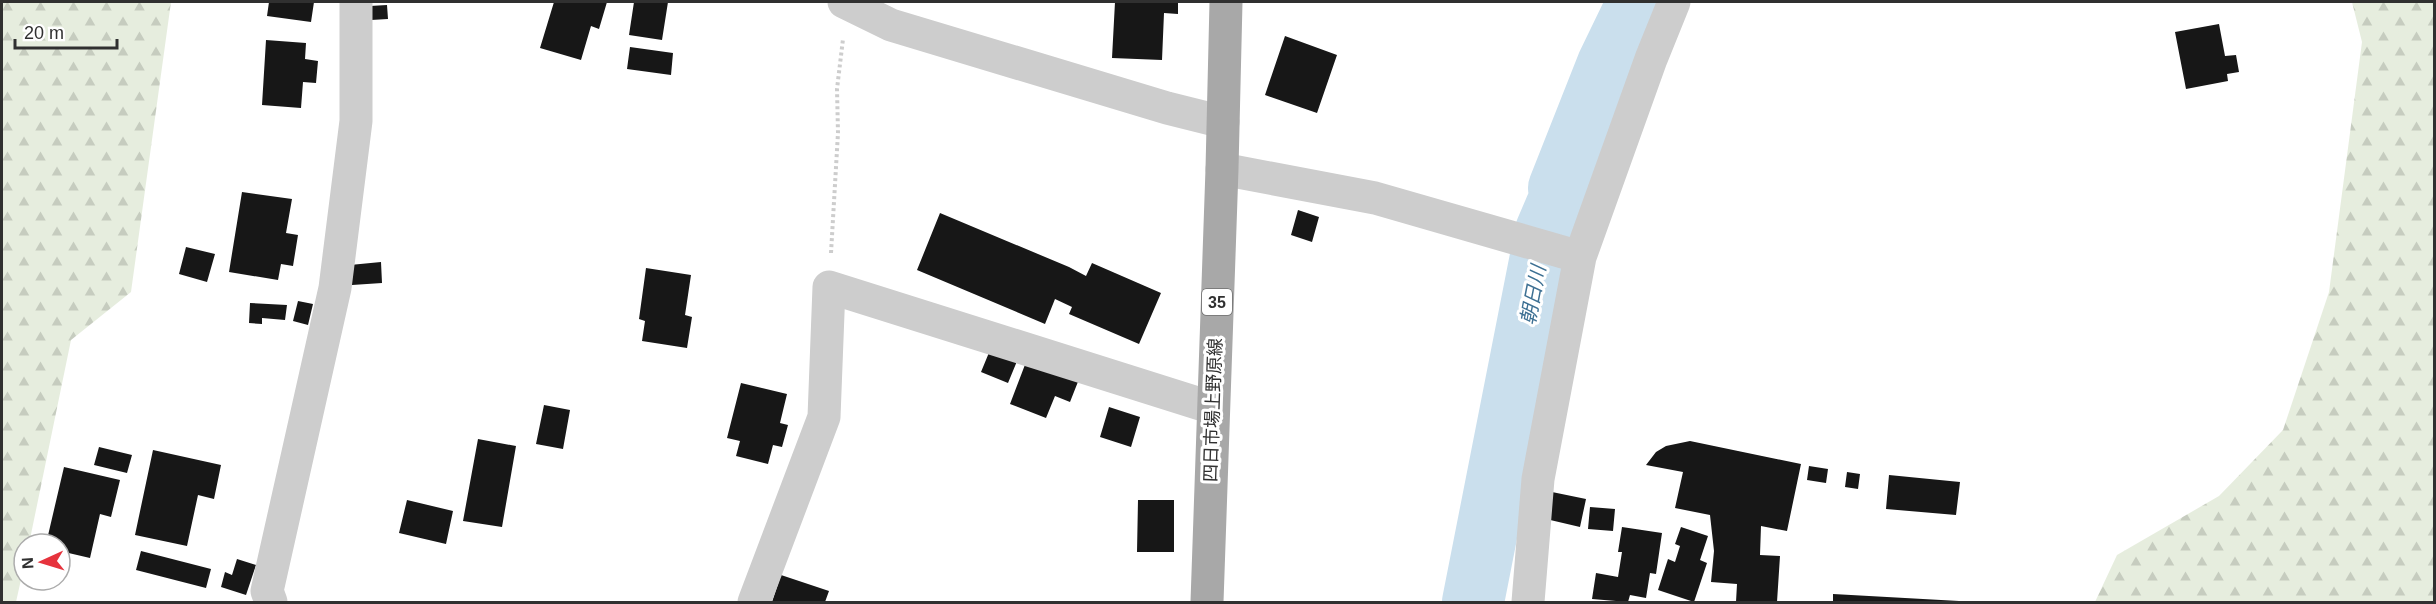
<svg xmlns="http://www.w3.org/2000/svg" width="2436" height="604" viewBox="0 0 2436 604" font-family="Helvetica,'Noto Sans JP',sans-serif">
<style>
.forest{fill:url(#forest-firs)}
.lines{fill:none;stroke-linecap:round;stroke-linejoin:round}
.river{stroke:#cadfed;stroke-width:62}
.building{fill:#171717}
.path{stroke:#cdcdcd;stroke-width:4;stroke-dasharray:3 3;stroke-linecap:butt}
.minor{stroke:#cdcdcd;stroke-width:33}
.major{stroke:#a8a8a8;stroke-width:33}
.labels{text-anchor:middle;stroke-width:6;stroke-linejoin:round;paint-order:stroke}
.shield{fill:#fff;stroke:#6e6e6e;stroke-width:1.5}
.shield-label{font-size:16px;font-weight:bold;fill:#303030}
.street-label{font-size:18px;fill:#303030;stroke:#fff}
.water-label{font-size:20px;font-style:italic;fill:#3d7093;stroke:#fff}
</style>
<defs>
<pattern id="forest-firs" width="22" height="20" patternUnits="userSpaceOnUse" patternTransform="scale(1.5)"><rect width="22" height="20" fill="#e6edde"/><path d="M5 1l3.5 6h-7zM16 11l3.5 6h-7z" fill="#c6ccbf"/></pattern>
</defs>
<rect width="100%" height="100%" fill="#fff"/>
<path class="forest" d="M 2,2 L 171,2 L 131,292 L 71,340 L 29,544 L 24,544 L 24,566 L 16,602 L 2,602 Z
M 2352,2 L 2434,2 L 2434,602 L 2095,602 L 2117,555 L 2219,496 L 2283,430 L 2329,292 L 2362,42 Z"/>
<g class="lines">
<path class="river" d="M 1473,602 L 1546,231 L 1563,191 L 1559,188 L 1608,64 L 1638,2"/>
</g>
<path class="building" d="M 269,2 L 314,2 L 311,22 L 267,16 Z
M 554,2 L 607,2 L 599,29 L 591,26 L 581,60 L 540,48 Z
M 634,2 L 668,2 L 662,40 L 629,35 Z
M 1115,2 L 1178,2 L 1178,14 L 1164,13 L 1162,60 L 1112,58 Z
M 387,5 L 388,19 L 371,20 L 370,6 Z
M 2219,24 L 2225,56 L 2236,55 L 2239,72 L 2227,74 L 2228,81 L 2186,89 L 2175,32 Z
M 1285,36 L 1337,55 L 1317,113 L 1265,95 Z
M 266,40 L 306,43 L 305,59 L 318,61 L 316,83 L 303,82 L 301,108 L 262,105 Z
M 630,47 L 673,53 L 671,75 L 627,69 Z
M 242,192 L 292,199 L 286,233 L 298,235 L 293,266 L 281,264 L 278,280 L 229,272 Z
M 1298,210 L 1319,217 L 1312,242 L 1291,235 Z
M 940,213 L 1069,267 L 1086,276 L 1092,263 L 1161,293 L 1139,344 L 1069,314 L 1072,307 L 1055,299 L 1045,324 L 917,270 Z
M 186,247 L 215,254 L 207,282 L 179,274 Z
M 381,262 L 382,283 L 352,285 L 350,265 Z
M 646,268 L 691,275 L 685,315 L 692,317 L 687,348 L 642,341 L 645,321 L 639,319 Z
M 298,301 L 313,304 L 308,325 L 293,321 Z
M 250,303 L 287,305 L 285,320 L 262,318 L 262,324 L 249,323 Z
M 995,338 L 1022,349 L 1008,383 L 981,372 Z
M 1031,349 L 1083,369 L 1070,402 L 1055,396 L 1046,418 L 1010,404 Z
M 741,383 L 787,394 L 780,423 L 788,425 L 782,447 L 773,445 L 768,464 L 736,456 L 740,441 L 727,438 Z
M 544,405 L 570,410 L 563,449 L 536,444 Z
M 1109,407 L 1140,417 L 1131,447 L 1100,437 Z
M 478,439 L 516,446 L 502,527 L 463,521 Z
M 1690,441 L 1801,464 L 1787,531 L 1761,526 L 1760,555 L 1780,556 L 1777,602 L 1736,602 L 1737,584 L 1711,582 L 1714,551 L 1710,515 L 1675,508 L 1683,472 L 1646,465 L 1656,452 L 1666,446 Z
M 99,447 L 132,455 L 127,473 L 94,465 Z
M 153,450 L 221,465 L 214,499 L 198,495 L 187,546 L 135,535 Z
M 1809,466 L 1828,469 L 1826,483 L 1807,480 Z
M 64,467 L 120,480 L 111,517 L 100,514 L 90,558 L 60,551 L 60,544 L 46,544 Z
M 1847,472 L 1860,474 L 1858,489 L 1845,487 Z
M 1889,475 L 1960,482 L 1956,515 L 1886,509 Z
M 1552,492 L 1586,499 L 1580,527 L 1546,519 Z
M 407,500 L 453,511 L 446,544 L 399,533 Z
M 1138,500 L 1174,500 L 1174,552 L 1137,552 Z
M 1590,507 L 1615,509 L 1613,531 L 1588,529 Z
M 1622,527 L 1662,533 L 1656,574 L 1650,573 L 1646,598 L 1630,595 L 1628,602 L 1592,599 L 1596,573 L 1618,577 L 1622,552 L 1618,552 Z
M 1681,527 L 1708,536 L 1700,560 L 1707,563 L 1694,602 L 1658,590 L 1668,559 L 1675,562 L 1680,546 L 1675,544 Z
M 141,551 L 211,569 L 206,588 L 136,570 Z
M 237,559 L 256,565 L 246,595 L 221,587 L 225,572 L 232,575 Z
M 781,575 L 829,591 L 825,602 L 772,602 Z
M 1833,594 L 1959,601 L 1959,602 L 1833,602 Z"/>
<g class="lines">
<path class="path" d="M 831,253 L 838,133 L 837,89 L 843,39"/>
<path class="minor" d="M 844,2 L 891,25 L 1167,108 L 1223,122
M 1222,169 L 1375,198 L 1580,257
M 271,602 L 267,591 L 335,288 L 356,121 L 356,2
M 754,602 L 824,417 L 829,287 L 1213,408
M 1528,602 L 1538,479 L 1580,257 L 1651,59 L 1674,2"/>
<path class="major" d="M 1207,602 L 1222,169 L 1226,2"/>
</g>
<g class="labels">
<rect class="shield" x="1202" y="289" width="30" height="26" rx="4.5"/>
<g class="shield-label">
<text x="1217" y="308">35</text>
</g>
<g class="street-label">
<text transform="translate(1213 410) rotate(-88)" y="6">四日市場上野原線</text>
</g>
<g class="water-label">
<text transform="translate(1533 295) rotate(-79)" y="7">朝日川</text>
</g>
</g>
<rect width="2436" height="604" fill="none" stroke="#303030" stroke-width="6"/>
<g transform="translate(42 562) rotate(266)"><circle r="28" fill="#ffffff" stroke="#acacac" stroke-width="1.5"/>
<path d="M0-4.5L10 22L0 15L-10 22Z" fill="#e6333d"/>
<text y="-9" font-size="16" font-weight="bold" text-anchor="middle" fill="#303030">N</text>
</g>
<path d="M15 39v9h102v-9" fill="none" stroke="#303030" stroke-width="3"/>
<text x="24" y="39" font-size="18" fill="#303030" stroke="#ffffff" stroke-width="4.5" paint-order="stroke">20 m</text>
</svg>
